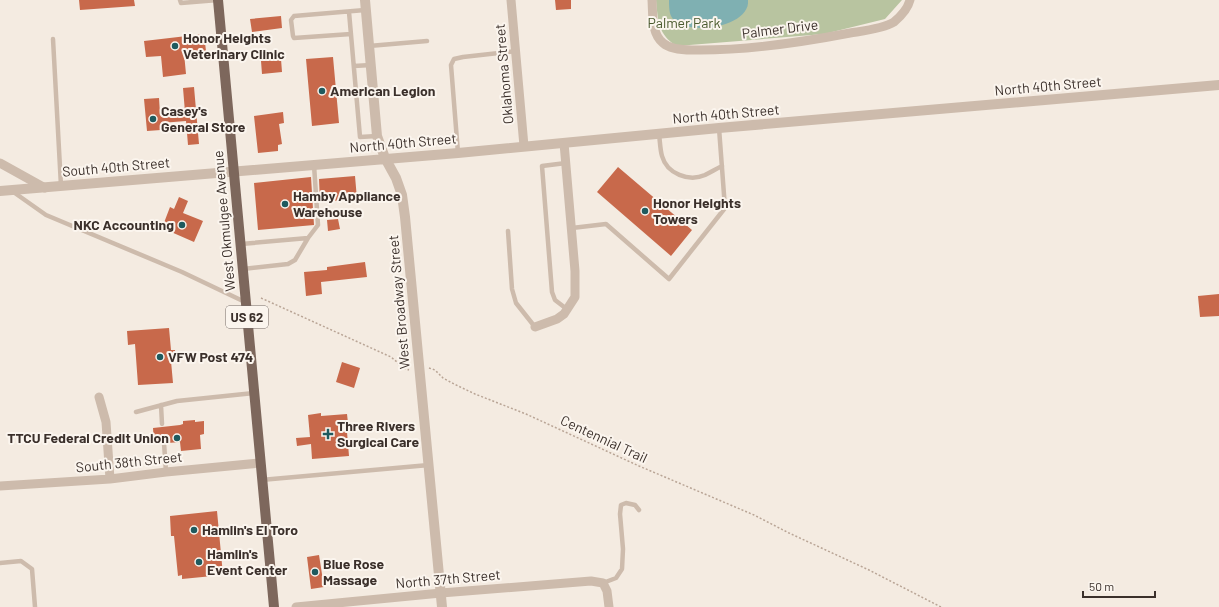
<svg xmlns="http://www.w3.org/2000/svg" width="1219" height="607" viewBox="0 0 1219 607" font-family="Barlow,sans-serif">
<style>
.green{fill:#b8c4a0}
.water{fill:#7fb0b2}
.building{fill:#c8694b}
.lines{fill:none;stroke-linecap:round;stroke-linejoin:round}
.path{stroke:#b9a596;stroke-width:1.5;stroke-dasharray:2 2;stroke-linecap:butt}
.service{stroke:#cdbbac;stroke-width:4.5}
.minor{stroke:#cdbbac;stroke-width:9}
.tertiary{stroke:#cdbbac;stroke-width:10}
.primary{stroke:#7d675c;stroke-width:10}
.poi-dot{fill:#1f5a5e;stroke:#fbf5ee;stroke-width:1.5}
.labels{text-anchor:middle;stroke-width:4;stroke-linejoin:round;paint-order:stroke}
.shield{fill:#fbf5ee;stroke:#756b66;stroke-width:1}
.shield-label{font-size:13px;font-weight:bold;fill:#3b302b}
.park-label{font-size:14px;fill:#4a5a2e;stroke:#fbf5ee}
.street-label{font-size:14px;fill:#3b302b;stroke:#fbf5ee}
.poi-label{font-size:14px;font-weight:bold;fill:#3b302b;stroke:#fbf5ee;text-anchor:start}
</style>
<rect width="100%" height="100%" fill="#f4ebe1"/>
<path class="green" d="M 656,0 L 902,0 L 885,19 L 824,34 L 677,46 C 658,35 658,20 656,0 Z"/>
<path class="water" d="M 669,0 L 748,0 C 751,28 682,38 671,16 C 669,12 669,4 669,0 Z"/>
<path class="building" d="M 79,0 L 134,0 L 135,6 L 80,10 Z
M 555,0 L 571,0 L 571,9 L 556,10 Z
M 281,16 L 282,28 L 252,32 L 250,19 Z
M 204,34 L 206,51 L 184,53 L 186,74 L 163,77 L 161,56 L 146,57 L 144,41 Z
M 333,57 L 339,123 L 312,126 L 306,59 Z
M 281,59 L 282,72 L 262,74 L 261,61 Z
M 194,87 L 199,144 L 188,145 L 186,121 L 161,123 L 161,130 L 147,131 L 144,99 L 159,98 L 160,114 L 185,112 L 183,88 Z
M 283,112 L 284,123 L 279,124 L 282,144 L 278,145 L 278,151 L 258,153 L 254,116 Z
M 618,167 L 692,230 L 671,256 L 597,192 Z
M 355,176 L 357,199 L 320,202 L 319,179 Z
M 311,177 L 314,225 L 258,230 L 254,183 Z
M 179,197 L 188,201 L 183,213 L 203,221 L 194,242 L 162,228 L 170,207 L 174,209 Z
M 338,219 L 340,229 L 328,231 L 327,220 Z
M 365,262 L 367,277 L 321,282 L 322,294 L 306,296 L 304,272 L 327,270 L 327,267 Z
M 1219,294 L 1219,316 L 1200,317 L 1198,296 Z
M 169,328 L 171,350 L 175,350 L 176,361 L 171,361 L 173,383 L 138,385 L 135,344 L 128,345 L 127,331 Z
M 342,362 L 360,368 L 354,388 L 336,382 Z
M 321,413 L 321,416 L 347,414 L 349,432 L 347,432 L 349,456 L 312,459 L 311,444 L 297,446 L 296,438 L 310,437 L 308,415 Z
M 195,420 L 195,422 L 204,421 L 204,434 L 200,435 L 201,449 L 181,451 L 180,442 L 168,443 L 164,439 L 162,440 L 160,443 L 154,444 L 153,428 L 180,425 L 183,424 L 183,421 Z
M 217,511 L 223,575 L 182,579 L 182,575 L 178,576 L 174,536 L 171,536 L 170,516 Z
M 319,555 L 324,587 L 311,589 L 307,557 Z"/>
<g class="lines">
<path class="path" d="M 261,298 L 391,357 L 397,362 L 401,367 L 409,370
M 429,368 L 435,370 L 443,378 L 454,384 L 475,394 L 526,414 L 639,466 L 754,515 L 789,533 L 869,570 L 941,607"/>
<path class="service" d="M 180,0 L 181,3 L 218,0
M 349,12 L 360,137 L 377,136
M 351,34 L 294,38 L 293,36 L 291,20 L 294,16 L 365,10
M 53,39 L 61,186
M 369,46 L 427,41
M 354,66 L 371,65
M 659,134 C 660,141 660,149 662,156 C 667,174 689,182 705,175 C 711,172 716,169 722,166
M 458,153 L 451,65 L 454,59 L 463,57 L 516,51
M 566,163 L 542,166 L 552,292 L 555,300 L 568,310
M 12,191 L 46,215 L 182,272 L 245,302
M 572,228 L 606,224 L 669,279 L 725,208 L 719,128
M 508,231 L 512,289 L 516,303 L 535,327
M 241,244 L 308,238
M 243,269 L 288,264 L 295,260 L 308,238 L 318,225 L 314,165
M 161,405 L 162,424
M 136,412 L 177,401 L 254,393
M 164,443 L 166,472
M 261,480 L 429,465
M 0,563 L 21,561 L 32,569 L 35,607
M 603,583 L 616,578 L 622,569 L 623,549 L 620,514 L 621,505 L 626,503 L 635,505 L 639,510"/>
<path class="minor" d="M 511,0 L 524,146
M 652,0 C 653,14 651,33 663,43 C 670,49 683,50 692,50 C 745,51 798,43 850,33 C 862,31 883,29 894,22 C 900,17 908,8 910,0
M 0,163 L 45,188
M 535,327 L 557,319 L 564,314 L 575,297 L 575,271 L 564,143
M 99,397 L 106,422 L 110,479
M 0,486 L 110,479 L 166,472 L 260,463
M 296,607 L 441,593 L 591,581 L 603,583 L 607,591 L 609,607"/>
<path class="tertiary" d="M 365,0 L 377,136 L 385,158 L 396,178 L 402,195 L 405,217 L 442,607
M 0,191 L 458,153 L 719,128 L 1219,85"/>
<path class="primary" d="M 218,0 L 274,607"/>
</g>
<g class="poi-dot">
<circle cx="175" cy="46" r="4"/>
<circle cx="322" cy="91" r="4"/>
<circle cx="153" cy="119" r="4"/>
<circle cx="285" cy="204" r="4"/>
<circle cx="645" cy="211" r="4"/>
<circle cx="182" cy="225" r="4"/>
<circle cx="160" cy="357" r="4"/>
<path d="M326 428h4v4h4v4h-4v4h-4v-4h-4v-4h4z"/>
<circle cx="177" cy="438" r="4"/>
<circle cx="194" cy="530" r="4"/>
<circle cx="199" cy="562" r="4"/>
<circle cx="315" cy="572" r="4"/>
</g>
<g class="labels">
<rect class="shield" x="226" y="306" width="42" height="22" rx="3"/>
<g class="shield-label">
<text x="247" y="322">US 62</text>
</g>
<g class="park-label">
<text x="684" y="28">Palmer Park</text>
</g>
<g class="street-label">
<text transform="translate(780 29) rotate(-7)" y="5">Palmer Drive</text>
<text transform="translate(504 74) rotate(-95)" y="5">Oklahoma Street</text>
<text transform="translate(1048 86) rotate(-5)" y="5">North 40th Street</text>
<text transform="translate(726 114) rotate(-5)" y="5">North 40th Street</text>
<text transform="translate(403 143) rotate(-5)" y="5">North 40th Street</text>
<text transform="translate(116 167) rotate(-5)" y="5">South 40th Street</text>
<text transform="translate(224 221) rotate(-95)" y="5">West Okmulgee Avenue</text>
<text transform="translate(399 302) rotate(-95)" y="5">West Broadway Street</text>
<text transform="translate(604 439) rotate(25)" y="5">Centennial Trail</text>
<text transform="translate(129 462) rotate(-6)" y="5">South 38th Street</text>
<text transform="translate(448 579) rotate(-5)" y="5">North 37th Street</text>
</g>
<g class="poi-label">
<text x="183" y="43">Honor Heights<tspan x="183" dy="16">Veterinary Clinic</tspan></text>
<text x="330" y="96">American Legion</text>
<text x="161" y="116">Casey's<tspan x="161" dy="16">General Store</tspan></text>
<text x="293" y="201">Hamby Appliance<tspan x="293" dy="16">Warehouse</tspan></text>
<text x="653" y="208">Honor Heights<tspan x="653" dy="16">Towers</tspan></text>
<text x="174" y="230" text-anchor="end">NKC Accounting</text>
<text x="168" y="362">VFW Post 474</text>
<text x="337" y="431">Three Rivers<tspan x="337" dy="16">Surgical Care</tspan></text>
<text x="169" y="443" text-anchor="end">TTCU Federal Credit Union</text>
<text x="202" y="535">Hamlin's El Toro</text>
<text x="207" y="559">Hamlin's<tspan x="207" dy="16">Event Center</tspan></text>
<text x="323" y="569">Blue Rose<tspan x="323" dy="16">Massage</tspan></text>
</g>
</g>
<path d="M1083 591v6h72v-6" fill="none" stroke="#3b302b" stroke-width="2"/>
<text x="1089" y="591" font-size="12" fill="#3b302b" stroke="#fbf5ee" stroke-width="3" paint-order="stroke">50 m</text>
</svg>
